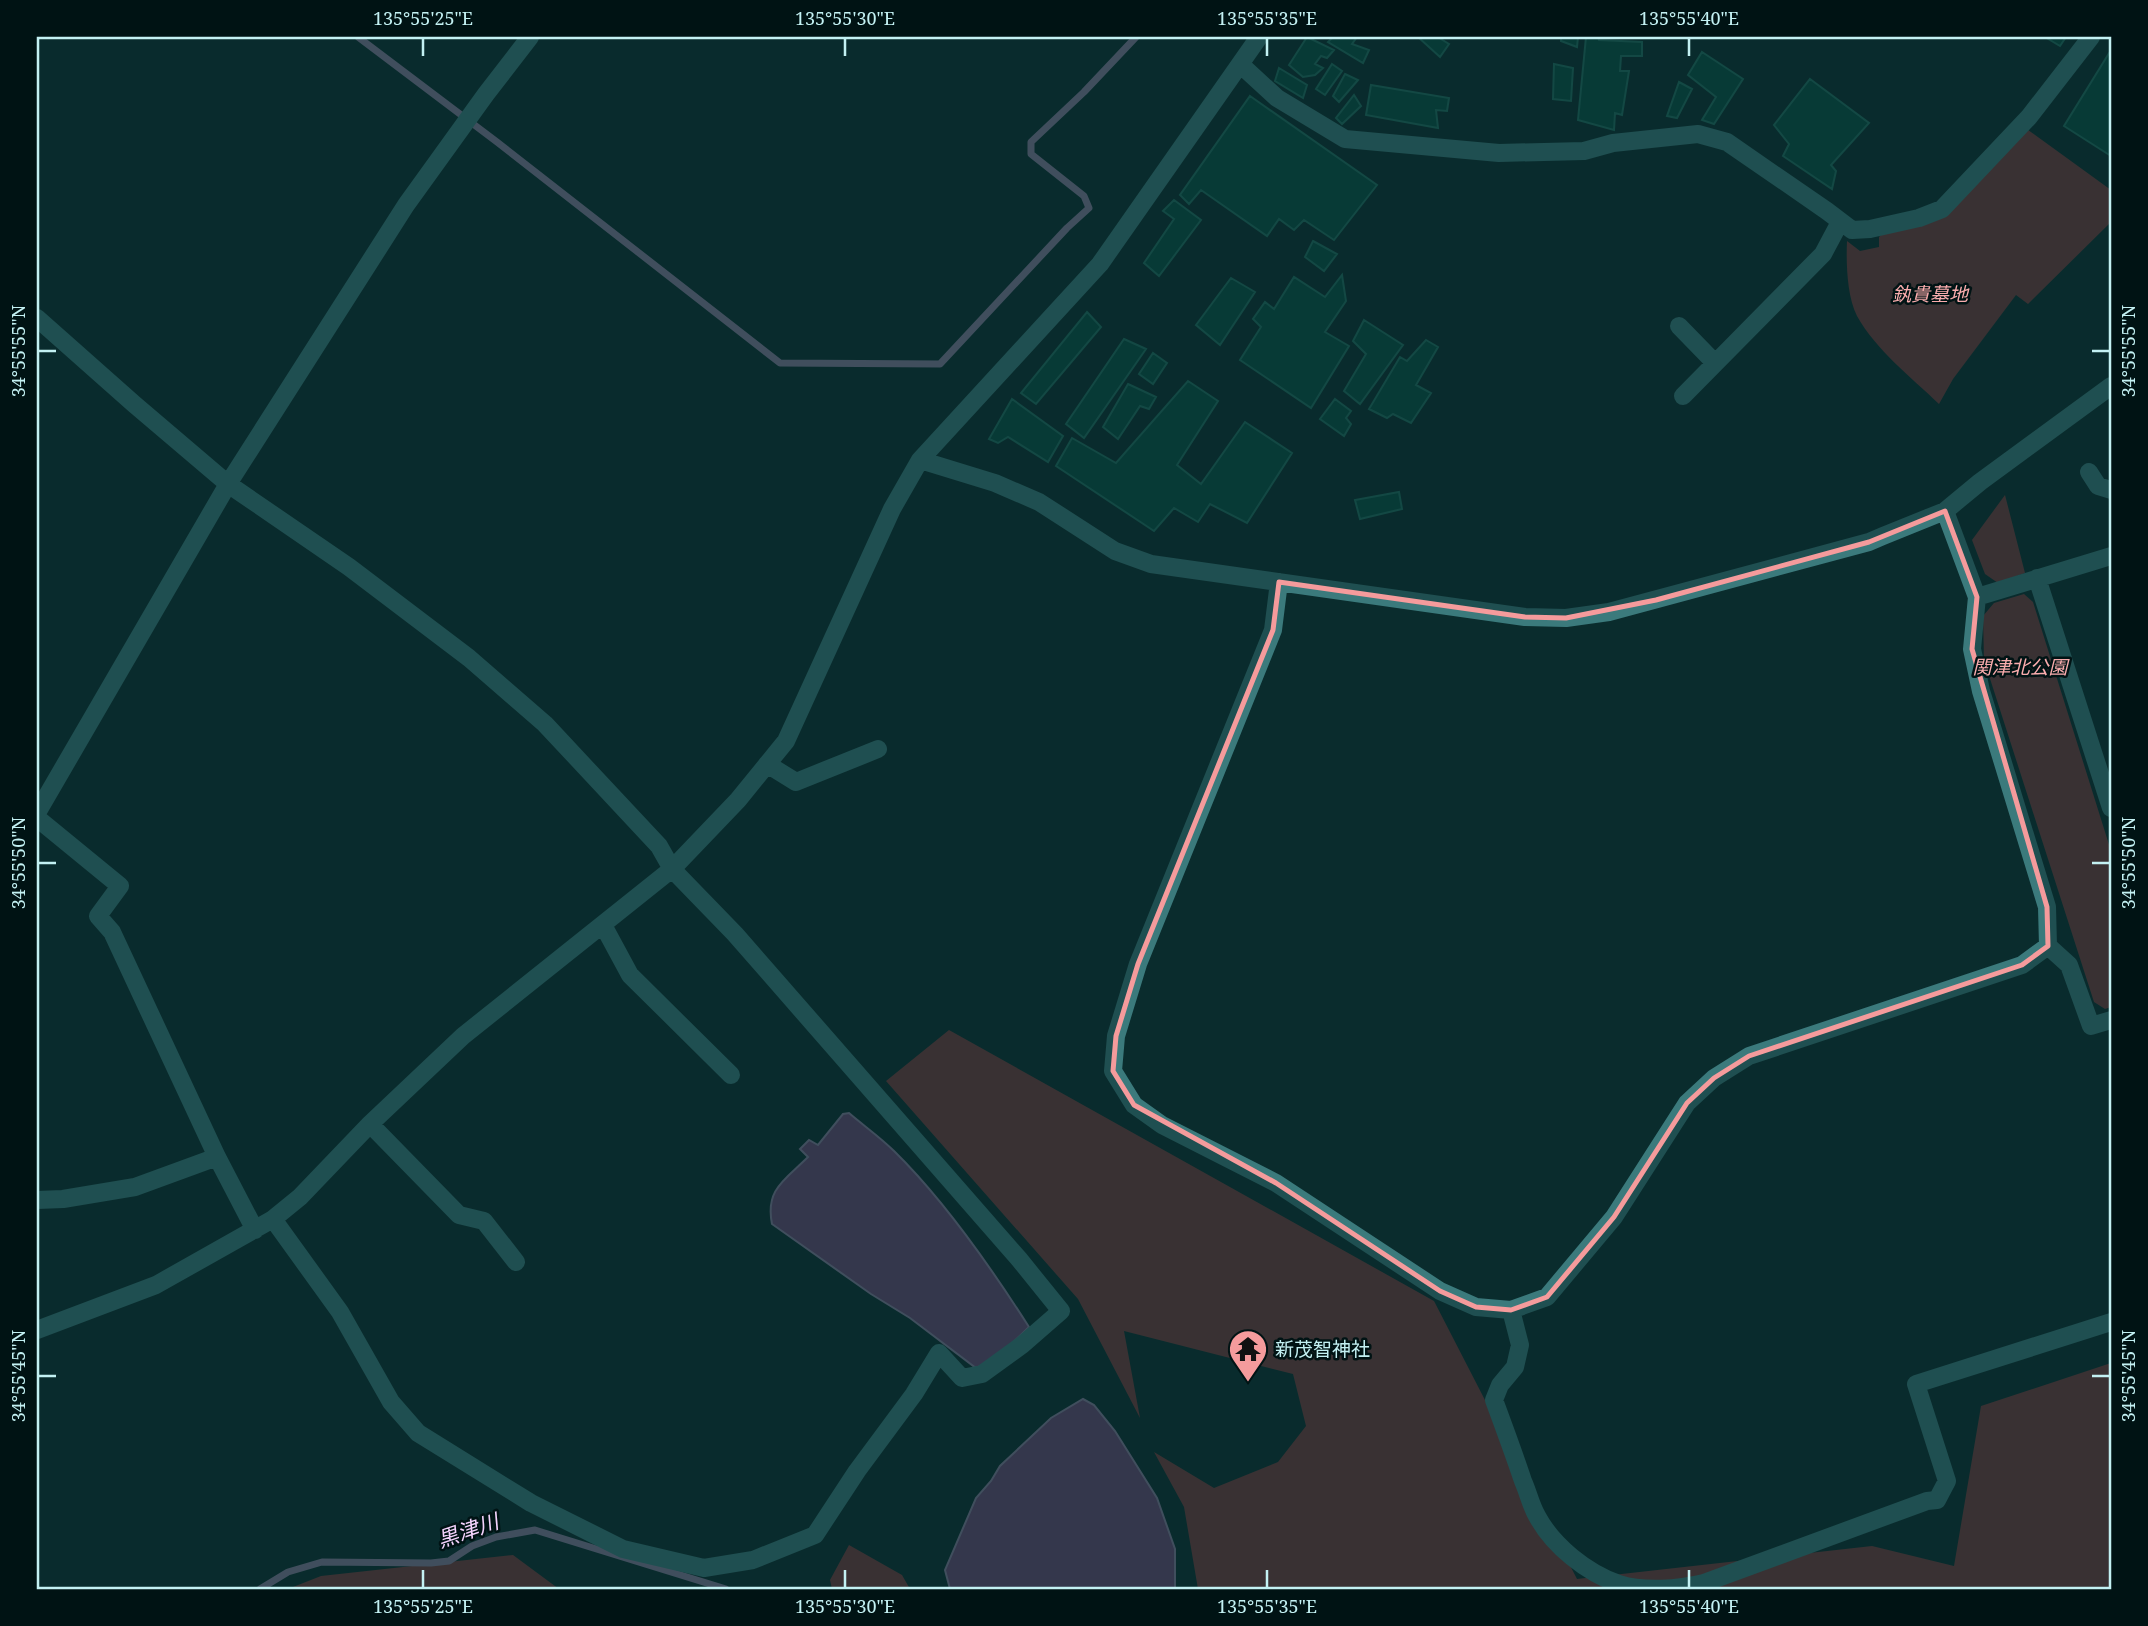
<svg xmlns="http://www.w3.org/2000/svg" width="2148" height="1626" viewBox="0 0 2148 1626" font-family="'Noto Serif','Noto Sans JP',serif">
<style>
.green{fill:#73393b}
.water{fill:#684571;stroke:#837998;stroke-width:2}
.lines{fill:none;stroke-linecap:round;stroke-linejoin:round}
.stream{stroke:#837998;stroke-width:7}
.building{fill:#064c42;stroke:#206c5f;stroke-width:2}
.minor{stroke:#3b7a7c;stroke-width:18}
.marked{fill:none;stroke:#f59b9c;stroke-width:5;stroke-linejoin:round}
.ticks{fill:none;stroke:#c3f1f3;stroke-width:2.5}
.labels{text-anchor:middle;stroke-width:5;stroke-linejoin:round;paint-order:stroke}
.park-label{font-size:19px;font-style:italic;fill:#f9acad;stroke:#001314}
.poi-label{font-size:19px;fill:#c3f1f3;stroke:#001314;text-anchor:start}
.water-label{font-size:21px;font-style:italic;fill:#f5d4fe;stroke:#001314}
.neatline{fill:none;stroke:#c3f1f3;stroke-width:2.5}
.ticks-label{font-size:18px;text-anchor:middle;fill:#c3f1f3}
</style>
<rect width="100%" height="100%" fill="#0a2c2d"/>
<path class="green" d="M 2024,127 L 2111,190 L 2111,222 L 2028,304 L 2016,295 L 1953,379 L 1939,404 C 1911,377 1876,350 1857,316 C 1847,296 1846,263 1847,241 L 1860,251 L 1879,247 L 1879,237 L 1887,229 L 1939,215 Z
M 2005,495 L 2025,573 L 1998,583 L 1985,574 L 1972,540 Z
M 2024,594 L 2033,602 L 2111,851 L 2111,1007 L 2105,1009 L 2094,1002 L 1984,660 L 1983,616 L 1994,603 Z
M 949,1030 L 1434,1301 L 1577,1579 L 1872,1546 L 1954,1566 L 1981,1406 L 2111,1363 L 2111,1589 L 1198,1589 L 1184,1507 L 1154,1452 L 1214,1488 L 1278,1462 L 1306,1426 L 1293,1374 L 1124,1331 L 1140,1418 L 1078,1299 L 886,1081 Z
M 849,1545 L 902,1575 L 910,1589 L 832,1589 L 830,1580 Z
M 513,1555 L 559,1589 L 288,1589 L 321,1576 Z"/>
<path class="water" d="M 849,1113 C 864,1126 880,1137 894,1151 C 944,1200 992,1269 1029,1327 L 995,1360 L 976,1368 L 910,1318 L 871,1294 L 772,1224 C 765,1189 785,1180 808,1157 L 800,1149 L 809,1140 L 818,1145 L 843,1114 Z
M 1083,1399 L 1094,1405 L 1115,1431 L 1157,1498 L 1175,1549 L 1175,1589 L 950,1589 L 945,1570 L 976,1498 L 991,1481 L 1000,1466 L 1051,1418 Z"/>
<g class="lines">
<path class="stream" d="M 358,37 L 497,142 L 780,363 L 940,364 L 1067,228 L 1089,208 L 1084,196 L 1031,154 L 1031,142 L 1084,92 L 1136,37
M 260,1589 L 288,1572 L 322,1562 L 431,1563 L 449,1561 L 472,1546 L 496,1537 L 535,1530 L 726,1589"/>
</g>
<path class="building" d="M 1307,37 L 1334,50 L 1327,58 L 1321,56 L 1315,64 L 1323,68 L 1315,75 L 1303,77 L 1289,65 Z
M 1333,37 L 1357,37 L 1352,44 L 1369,50 L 1363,63 L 1328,42 Z
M 1418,37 L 1444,37 L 1441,39 L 1449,44 L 1440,57 Z
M 1561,37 L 1578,37 L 1577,47 L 1561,41 Z
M 1586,37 L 1598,37 L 1599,40 L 1642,42 L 1642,56 L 1621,56 L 1620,71 L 1629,71 L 1622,115 L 1615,113 L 1614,130 L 1578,120 Z
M 2045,37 L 2066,37 L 2060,46 Z
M 2111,50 L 2111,156 L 2064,126 Z
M 1702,52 L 1743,79 L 1714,124 L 1702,120 L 1716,97 L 1688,75 Z
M 1332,64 L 1342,71 L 1325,95 L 1316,89 Z
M 1554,64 L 1573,68 L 1571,101 L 1553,99 Z
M 1279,68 L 1307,85 L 1303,98 L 1275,81 Z
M 1345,74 L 1358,80 L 1339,102 L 1333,96 Z
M 1810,79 L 1869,123 L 1831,165 L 1836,171 L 1832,189 L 1783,156 L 1789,144 L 1774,125 Z
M 1679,82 L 1692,89 L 1677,118 L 1667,116 Z
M 1371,85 L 1449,98 L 1447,111 L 1436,110 L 1438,128 L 1366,115 Z
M 1354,95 L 1361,106 L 1342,124 L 1336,118 Z
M 1250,96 L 1377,185 L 1334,240 L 1304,220 L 1294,230 L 1279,219 L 1267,236 L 1201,190 L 1189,204 L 1180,195 Z
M 1174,200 L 1201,220 L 1159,276 L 1144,263 L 1174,219 L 1163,211 Z
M 1313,241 L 1337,254 L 1324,271 L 1305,257 Z
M 1342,275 L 1346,301 L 1325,332 L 1349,346 L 1311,408 L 1240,360 L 1261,327 L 1253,319 L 1265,302 L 1274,309 L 1294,277 L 1325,297 Z
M 1231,278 L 1255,292 L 1220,345 L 1196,325 Z
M 1087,312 L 1101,327 L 1036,404 L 1021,393 Z
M 1364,320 L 1403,345 L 1360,404 L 1344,391 L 1366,354 L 1353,341 Z
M 1124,339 L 1146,349 L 1084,438 L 1066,424 Z
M 1426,340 L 1438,347 L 1416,385 L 1431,393 L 1411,423 L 1393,414 L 1387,418 L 1369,409 L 1400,357 L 1407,361 Z
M 1153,353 L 1167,363 L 1153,384 L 1139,374 Z
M 1188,381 L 1218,401 L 1177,465 L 1201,484 L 1245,422 L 1292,453 L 1247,523 L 1210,504 L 1198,522 L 1174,508 L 1154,531 L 1056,466 L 1072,438 L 1116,463 Z
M 1128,384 L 1156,397 L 1149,409 L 1140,406 L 1118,439 L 1103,427 Z
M 1012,399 L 1063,436 L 1048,462 L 1008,437 L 998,443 L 989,439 Z
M 1335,399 L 1351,411 L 1346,418 L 1351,424 L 1344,436 L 1320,419 Z
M 1399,492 L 1402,509 L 1360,519 L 1355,500 Z"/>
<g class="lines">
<path class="minor" d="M 1240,64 L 1277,98 L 1345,139 L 1499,153 L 1584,151 L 1613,143 L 1698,134 L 1727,142 L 1827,211 L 1852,230 L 1870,229 L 1919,218 L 1942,209 L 2029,117 L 2091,37
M 37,318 L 134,404 L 228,484 L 349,567 L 469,658 L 545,724 L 659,846 L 672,869 L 735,934 L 1019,1259 L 1061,1311 L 1022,1345 L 982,1374 L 962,1378 L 939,1353 L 914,1394 L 857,1471 L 815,1535 L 753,1560 L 704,1568 L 623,1549 L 531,1503 L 418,1433 L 391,1402 L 340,1312 L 273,1219
M 1679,326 L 1715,363
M 1683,396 L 1823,254 L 1840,222
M 920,460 L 995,483 L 1039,502 L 1115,551 L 1151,564 L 1525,617 L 1566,618 L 1609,612 L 1869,542 L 1883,536 L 1945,511 L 1980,482 L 2111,386
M 2089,472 L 2098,486 L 2111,490
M 2037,578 L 2111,808
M 1279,582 L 1273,630 L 1138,964 L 1116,1036 L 1113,1071 L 1134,1105 L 1162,1125 L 1276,1183 L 1440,1291 L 1476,1307 L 1511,1310 L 1547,1297 L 1614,1217 L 1687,1103 L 1714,1078 L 1749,1056 L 2022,965 L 2048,946 L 2047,907 L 1981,691 L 1972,649 L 1977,597 L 1945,511
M 1977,597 L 2111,556
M 767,764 L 796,782 L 878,749
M 37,813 L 228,484 L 406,205 L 486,94 L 530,37
M 37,818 L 120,886 L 98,916 L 112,932 L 217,1157 L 255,1230
M 603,925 L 630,975 L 731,1075
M 2048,946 L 2069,965 L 2091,1026 L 2111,1020
M 370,1124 L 459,1215 L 484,1221 L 516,1262
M 37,1200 L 63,1199 L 135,1187 L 217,1157
M 1511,1310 L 1520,1345 L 1515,1367 L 1500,1385 L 1494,1400 C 1504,1427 1514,1454 1523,1481 C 1528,1492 1531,1506 1537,1516 C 1553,1546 1587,1573 1619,1584 C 1644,1592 1679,1589 1704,1583 L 1927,1501 L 1937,1500 L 1947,1481 L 1916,1384 L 2111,1322
M 37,1330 L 156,1285 L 273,1219 L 300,1197 L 370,1124 L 463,1036 L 672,869 L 738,800 L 786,741 L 892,509 L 920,460 L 1100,264 L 1259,37"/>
</g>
<path d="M0 0H2148V1626H0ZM 1945,511 L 1977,597 L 1972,649 L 2047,907 L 2048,946 L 2022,965 L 1749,1056 L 1714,1078 L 1687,1103 L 1614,1217 L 1547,1297 L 1511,1310 L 1476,1307 L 1440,1291 L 1276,1183 L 1134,1105 L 1113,1071 L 1116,1036 L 1138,964 L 1273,630 L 1279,582 L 1525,617 L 1566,618 L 1656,600 L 1869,542 Z" fill="#0a2c2d" fill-opacity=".55" fill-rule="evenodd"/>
<path class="marked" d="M 1945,511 L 1977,597 L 1972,649 L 2047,907 L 2048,946 L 2022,965 L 1749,1056 L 1714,1078 L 1687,1103 L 1614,1217 L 1547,1297 L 1511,1310 L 1476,1307 L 1440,1291 L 1276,1183 L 1134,1105 L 1113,1071 L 1116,1036 L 1138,964 L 1273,630 L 1279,582 L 1525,617 L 1566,618 L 1656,600 L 1869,542 Z"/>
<path class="ticks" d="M 423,38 L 423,56M 845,38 L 845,56M 1267,38 L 1267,56M 1689,38 L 1689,56M 38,351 L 56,351M 2092,351 L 2110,351M 38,863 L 56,863M 2092,863 L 2110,863M 38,1376 L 56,1376M 2092,1376 L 2110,1376M 423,1570 L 423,1588M 845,1570 L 845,1588M 1267,1570 L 1267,1588M 1689,1570 L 1689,1588"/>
<defs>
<g id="temple-pin" transform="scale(2.0125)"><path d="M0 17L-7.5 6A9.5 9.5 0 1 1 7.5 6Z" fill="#f59b9c" stroke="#001314"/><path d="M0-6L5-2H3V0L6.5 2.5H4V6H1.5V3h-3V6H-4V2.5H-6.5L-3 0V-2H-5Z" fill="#111"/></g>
</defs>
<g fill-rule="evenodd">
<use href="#temple-pin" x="1248" y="1349"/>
</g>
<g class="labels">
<g class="park-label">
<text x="1930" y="301">釻貴墓地</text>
<text x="2020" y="674">関津北公園</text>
</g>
<g class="poi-label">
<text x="1275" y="1356">新茂智神社</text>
</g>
<g class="water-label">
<text transform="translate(468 1531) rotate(-19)" y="7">黒津川</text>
</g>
</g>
<rect width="2148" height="1626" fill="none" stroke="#001314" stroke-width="77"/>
<rect x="38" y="38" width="2072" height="1550" class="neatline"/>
<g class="ticks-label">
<text x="423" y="25">135°55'25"E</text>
<text x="845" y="25">135°55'30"E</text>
<text x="1267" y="25">135°55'35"E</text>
<text x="1689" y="25">135°55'40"E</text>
<text transform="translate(19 351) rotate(-90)" y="6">34°55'55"N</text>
<text transform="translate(2129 351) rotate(-90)" y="6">34°55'55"N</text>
<text transform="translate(19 863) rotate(-90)" y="6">34°55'50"N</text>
<text transform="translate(2129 863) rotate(-90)" y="6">34°55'50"N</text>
<text transform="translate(19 1376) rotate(-90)" y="6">34°55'45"N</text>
<text transform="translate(2129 1376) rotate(-90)" y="6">34°55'45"N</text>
<text x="423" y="1613">135°55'25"E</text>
<text x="845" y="1613">135°55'30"E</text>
<text x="1267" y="1613">135°55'35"E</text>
<text x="1689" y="1613">135°55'40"E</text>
</g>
</svg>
